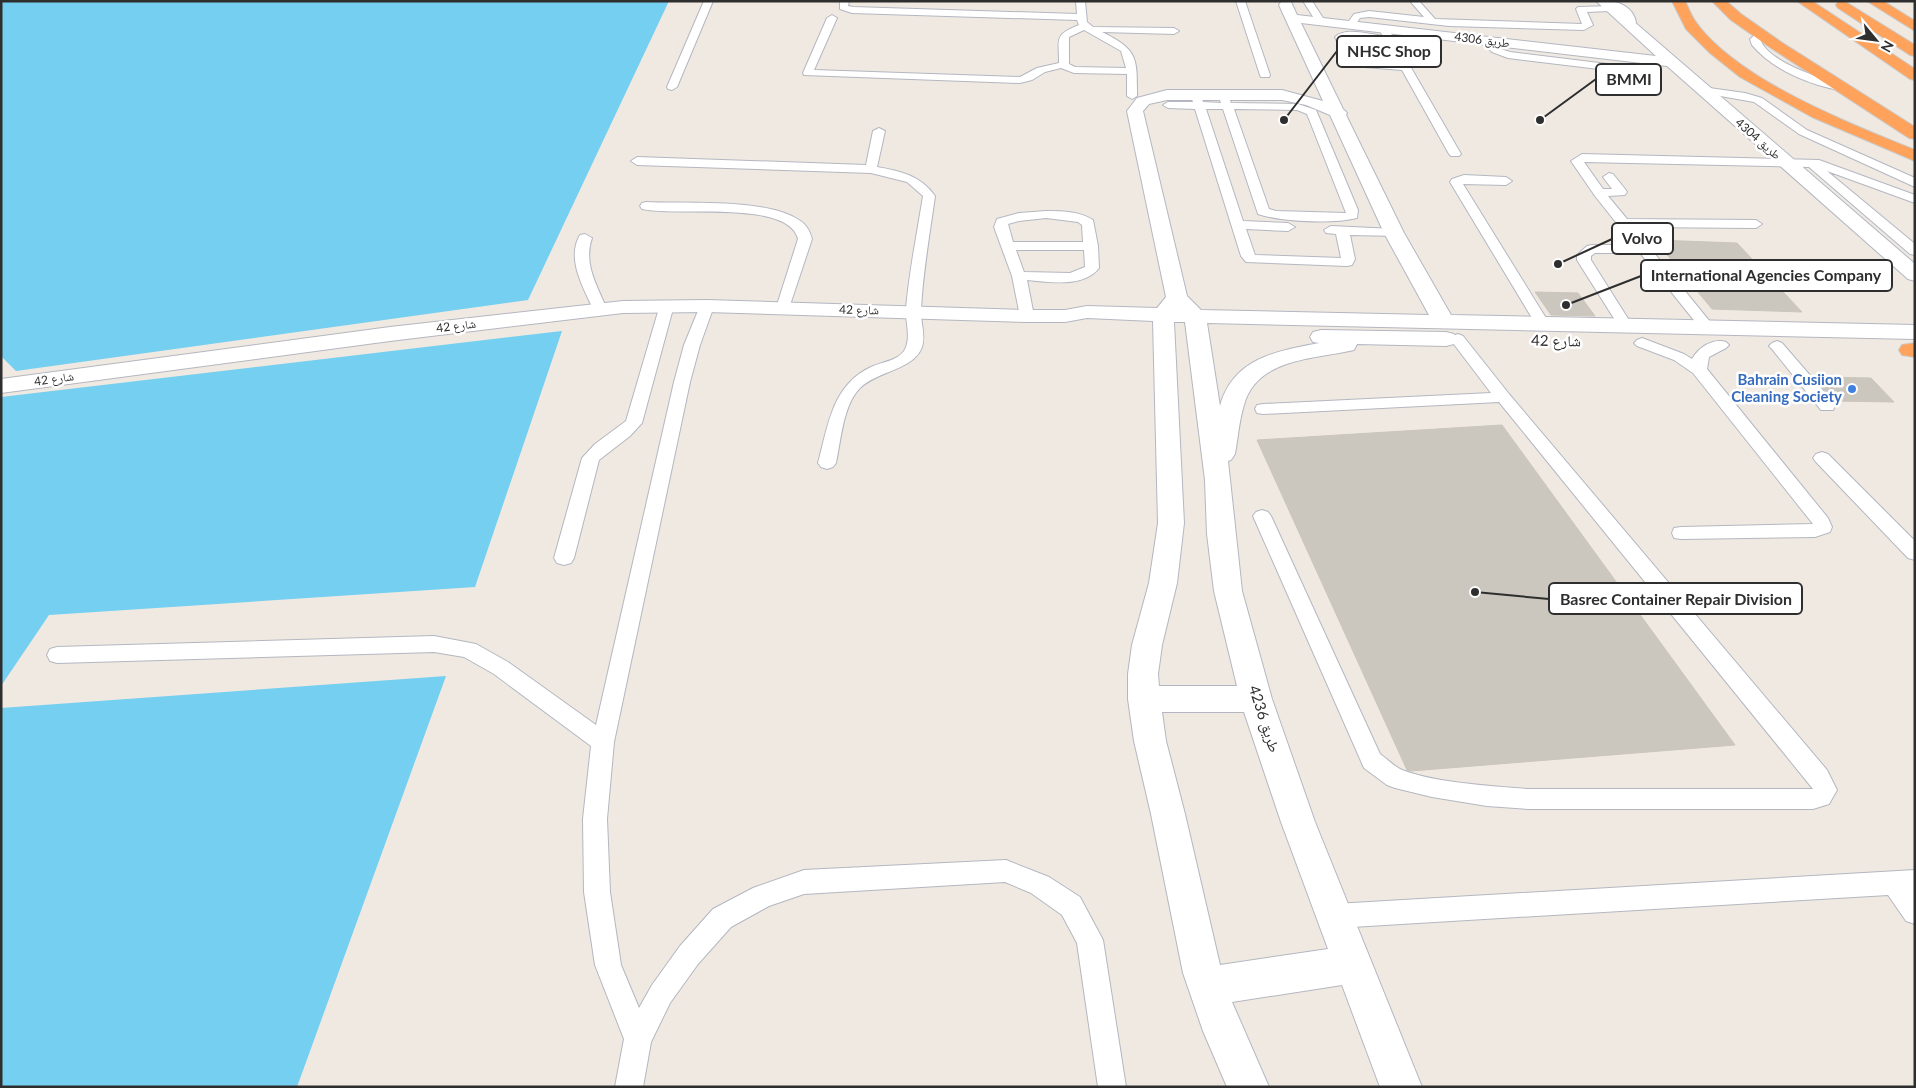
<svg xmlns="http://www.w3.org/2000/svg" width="1916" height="1088" viewBox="0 0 1916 1088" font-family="Lato,'Noto Naskh Arabic',sans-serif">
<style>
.water{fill:#75cff0}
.building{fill:#cbc7bf;stroke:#cbc5ba}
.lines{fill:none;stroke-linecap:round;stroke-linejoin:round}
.lane-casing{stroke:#b4b7c1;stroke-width:2}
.street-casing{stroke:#b4b7c1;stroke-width:2}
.highway-casing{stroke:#c9c9c9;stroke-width:2}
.lane{fill:#fff;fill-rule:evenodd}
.street{fill:#fff;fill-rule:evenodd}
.highway{fill:#ffa35c;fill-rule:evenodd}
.shop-dot{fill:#3f7fe0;stroke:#fff;stroke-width:2}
.labels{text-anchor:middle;stroke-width:5;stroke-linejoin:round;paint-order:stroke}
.far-street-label{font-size:12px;fill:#2e2e2e;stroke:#fff}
.street-label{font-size:15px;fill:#2e2e2e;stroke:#fff}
.shop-label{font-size:15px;font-weight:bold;fill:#366cbe;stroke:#fff;text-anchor:end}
.leader{fill:none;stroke:#2e2e2e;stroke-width:2}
.callout-dot{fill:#2e2e2e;stroke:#fff;stroke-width:2}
.callout{fill:#fff;stroke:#2e2e2e;stroke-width:2}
.callout-label{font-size:16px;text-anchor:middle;font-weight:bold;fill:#2e2e2e}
</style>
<rect width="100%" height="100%" fill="#efe9e1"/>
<path class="water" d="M 1,1 L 669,1 L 528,300 L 16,371 L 1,356 Z
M 562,331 L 475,587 L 49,615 L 1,686 L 1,397 Z
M 446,676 L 297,1087 L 1,1087 L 1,708 Z"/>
<path class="building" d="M 1655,240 L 1737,243 L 1802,312 L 1712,309 Z
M 1535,292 L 1578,293 L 1595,316 L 1551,315 Z
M 1814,377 L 1871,378 L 1894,402 L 1834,401 Z
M 1502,425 L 1735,745 L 1411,771 L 1407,770 L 1257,440 Z"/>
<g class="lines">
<g class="lane-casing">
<path id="lane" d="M 704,1 L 713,1 L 677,87 L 672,90 L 668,89 L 667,87 Z
M 840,1 L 849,1 L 848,6 L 853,7 L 1077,14 L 1076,1 L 1085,1 L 1087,22 L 1093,27 L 1174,28 L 1179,31 L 1174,34 L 1102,32 C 1138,50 1137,57 1137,96 L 1132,99 L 1127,96 L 1127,74 L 1074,73 L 1061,68 L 1045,72 L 1032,80 L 1020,83 L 804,75 L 803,73 L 827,18 L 832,15 L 837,18 L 814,70 L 1020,77 L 1037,68 L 1059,63 C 1059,38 1054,35 1079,25 L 1077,20 L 852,13 L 840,9 ZM 1084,30 L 1121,51 L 1126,68 L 1075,67 L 1069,64 L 1069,37 Z
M 1236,1 L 1245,1 L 1270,75 L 1269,77 L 1261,77 L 1260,75 Z
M 1303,1 L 1312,1 L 1325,21 L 1323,23 L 1317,23 Z
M 1410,1 L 1419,1 L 1435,19 L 1582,24 L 1576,9 L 1578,7 L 1611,6 L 1605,1 C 1619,1 1633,7 1636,22 L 1634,29 L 1628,29 L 1625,16 L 1612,6 L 1612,10 L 1609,11 L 1587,12 L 1593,25 L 1584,30 L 1449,26 L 1369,17 L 1360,18 L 1354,27 L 1348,27 L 1346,25 L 1354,14 L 1369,11 L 1424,17 Z
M 1383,25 L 1388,28 L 1461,154 L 1459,156 L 1451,156 L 1449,154 L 1402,70 L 1352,66 L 1347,63 L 1335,37 C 1345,27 1369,34 1383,36 L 1378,28 ZM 1345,38 L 1386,42 L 1398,63 L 1356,60 Z
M 1760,31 L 1765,34 L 1760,39 C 1768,63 1825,80 1847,86 L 1848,88 L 1843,91 C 1811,85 1774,71 1752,45 L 1750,39 Z
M 1486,38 L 1498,48 L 1510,52 L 1632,67 L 1637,70 L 1632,73 L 1508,58 L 1492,52 L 1481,41 Z
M 1702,87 L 1745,93 L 1762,98 L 1807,130 L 1915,178 L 1915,187 L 1799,134 L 1754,102 L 1698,92 L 1697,90 Z
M 1223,92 L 1227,93 L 1231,103 L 1298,104 L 1316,110 L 1358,210 L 1357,218 C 1332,224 1282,222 1258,214 L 1223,109 L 1206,109 L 1243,221 L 1288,223 L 1295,227 L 1288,231 L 1246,229 L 1255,255 L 1341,258 L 1336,234 L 1326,233 L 1324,230 L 1331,226 L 1394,229 L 1399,230 L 1401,233 L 1399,236 L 1350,235 L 1355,259 L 1352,265 L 1347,266 L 1246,262 L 1241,256 L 1195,109 L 1168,108 L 1163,105 L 1168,102 L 1193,102 L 1191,96 L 1196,93 L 1200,94 L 1203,102 L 1221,103 L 1218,95 ZM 1234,109 L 1297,110 L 1307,114 L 1346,213 L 1276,211 L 1269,209 Z
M 879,128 L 885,131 L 877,167 C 901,171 921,176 935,196 C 930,233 923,271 921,309 C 920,322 926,334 922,347 C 914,370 877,371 860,388 C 843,405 841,440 836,463 L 833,467 L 827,469 L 821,467 L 818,463 C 828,426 832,385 871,367 C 881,362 897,361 904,351 C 912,338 905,322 906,309 C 909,272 917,234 923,196 L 907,182 L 871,173 L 637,165 L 631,161 L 637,157 L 866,165 L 873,131 Z
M 1582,154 L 1819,160 L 1915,195 L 1915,203 L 1827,171 L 1915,244 L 1915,255 L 1910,254 L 1809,167 L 1584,162 L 1603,189 L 1612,189 L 1603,177 L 1609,173 L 1613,174 L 1625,189 L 1627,192 L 1625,195 L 1608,196 L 1627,219 L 1756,220 L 1762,224 L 1756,228 L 1633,227 L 1711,323 L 1713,326 L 1711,329 L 1701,329 L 1640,253 L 1595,253 L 1591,256 L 1591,260 L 1632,325 L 1630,328 L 1620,328 L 1577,260 L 1577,255 L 1587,246 L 1592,245 L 1634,245 L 1595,196 L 1571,161 Z
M 1464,175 L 1506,177 L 1512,181 L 1506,185 L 1463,184 L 1549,323 L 1547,326 L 1537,326 L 1535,323 L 1450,182 L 1452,179 Z
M 646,202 C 687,204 765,198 799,220 C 806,224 810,231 812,239 L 788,311 L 778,311 L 776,308 L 798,239 C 788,199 674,217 642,209 L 640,206 L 642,203 Z
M 1046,211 C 1062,211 1079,211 1093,220 L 1098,246 L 1099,268 C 1084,288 1049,282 1027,280 L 1034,316 L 1032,319 L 1022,319 L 1020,316 L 1012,276 L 994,227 L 997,219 L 1019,213 ZM 1046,218 L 1078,222 L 1082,225 L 1083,242 L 1013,242 L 1008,224 L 1019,221 ZM 1016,250 L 1084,250 L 1085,267 L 1070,273 L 1024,272 Z
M 585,234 L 592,238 C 583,263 597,286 607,309 L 605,312 L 595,312 L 593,309 C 583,287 566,258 580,235 Z
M 667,301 L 672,302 L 674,305 L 642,423 L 630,436 L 599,460 L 574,558 L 571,563 L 564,565 L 557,563 L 554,558 L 582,458 L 595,444 L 626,421 L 660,305 L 662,302 Z
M 707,302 L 712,303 L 714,306 L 700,345 L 690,382 L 614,742 L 607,819 L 610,892 L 621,965 L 639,1008 L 652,985 L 680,946 L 713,909 L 753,888 L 804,870 L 1006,860 L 1049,877 L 1080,897 L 1103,940 L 1126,1087 L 1098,1087 L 1077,943 L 1062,915 L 1031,893 L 1005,882 L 804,894 L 769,906 L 731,927 L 698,964 L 670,1003 L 651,1042 L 643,1087 L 615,1087 L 624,1039 L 595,965 L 584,892 L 583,819 L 591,746 L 494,674 L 464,657 L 434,652 L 57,663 L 50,661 L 47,655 L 50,649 L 57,647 L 434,636 L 476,644 L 508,662 L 596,725 L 674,382 L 684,345 L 700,306 L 702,303 Z
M 1458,334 L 1463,336 L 1509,394 L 1827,770 L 1837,790 L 1829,804 L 1813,809 L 1528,809 L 1487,806 L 1432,797 L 1395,788 L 1387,785 L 1364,768 L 1253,516 L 1256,512 L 1262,510 L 1268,512 L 1271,516 L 1380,754 C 1387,759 1395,767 1402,770 C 1436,783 1492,786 1528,789 L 1813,789 L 1499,402 L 1263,414 L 1257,413 L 1255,409 L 1257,405 L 1263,404 L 1491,393 L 1450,339 L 1453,336 Z
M 1642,338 L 1684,354 L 1692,359 C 1699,347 1713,338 1726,342 L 1729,345 L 1726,348 L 1709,357 L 1707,369 L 1828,518 L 1832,527 L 1830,532 L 1815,537 L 1681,539 L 1674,538 L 1672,533 L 1674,528 L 1681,527 L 1813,524 L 1693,373 L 1674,360 L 1637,346 L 1634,343 L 1637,340 Z
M 1777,341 L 1782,343 L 1833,402 L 1835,406 L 1833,410 L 1821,410 L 1772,349 L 1769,346 L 1772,343 Z
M 1822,452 L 1828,454 L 1915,541 L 1915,560 L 1908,558 L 1816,462 L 1813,458 L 1816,454 Z
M 1915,870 L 1915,924 L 1906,921 L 1888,895 L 1335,928 L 1326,925 L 1322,916 L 1326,907 L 1335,904 Z"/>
</g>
<g class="street-casing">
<path id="street" d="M 1287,1 L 1291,2 L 1297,15 L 1656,56 L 1596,1 L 1610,1 L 1915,264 L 1915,281 L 1908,279 L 1667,66 L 1301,23 L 1343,109 L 1347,113 L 1346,115 L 1404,233 L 1451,315 L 1915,325 L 1915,339 L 1207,323 L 1220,406 C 1233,358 1277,351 1319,343 L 1313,342 L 1310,337 L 1313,332 L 1321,330 L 1446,332 L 1454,334 L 1457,339 L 1454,344 L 1446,346 L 1357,344 L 1354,350 C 1316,359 1256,358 1244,405 C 1239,421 1238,438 1235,454 L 1231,460 L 1228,461 L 1242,591 L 1272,699 L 1315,822 L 1422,1087 L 1380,1087 L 1342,985 L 1232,1002 L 1269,1087 L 1227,1087 L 1203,1031 L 1183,973 L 1151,814 L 1134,741 L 1128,699 L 1128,674 L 1132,645 L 1149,583 L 1158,523 L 1153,321 L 1087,318 L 1065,322 L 1027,322 L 707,312 L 623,313 L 390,341 L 1,393 L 1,379 L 390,327 L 623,301 L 707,300 L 1027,310 L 1065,310 L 1087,306 L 1157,308 L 1166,297 L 1127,111 L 1137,98 L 1167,90 L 1282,90 L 1323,101 L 1279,5 L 1281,2 ZM 1167,100 L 1282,100 L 1306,105 L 1330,115 L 1384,233 L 1429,315 L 1201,310 L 1187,296 L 1143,111 L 1149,104 ZM 1174,322 L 1185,322 L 1205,480 L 1207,534 L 1214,591 L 1237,686 L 1159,686 L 1158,674 L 1162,645 L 1177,583 L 1184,523 ZM 1162,712 L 1244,712 L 1281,822 L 1328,949 L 1220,965 L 1185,814 L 1166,741 Z"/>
</g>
<g class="highway-casing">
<path id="highway" d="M 1672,1 L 1685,1 C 1689,9 1692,18 1698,25 C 1741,81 1850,124 1915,150 L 1915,161 L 1812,117 L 1740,77 L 1710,53 L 1686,29 Z
M 1712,1 L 1726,1 L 1741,14 L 1781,42 L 1915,127 L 1915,139 L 1909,138 L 1771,48 L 1731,20 Z
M 1797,1 L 1812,1 L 1915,69 L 1915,80 L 1910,79 Z
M 1844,1 L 1915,45 L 1915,56 L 1910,55 L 1838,8 L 1836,5 L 1838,2 Z
M 1867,1 L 1883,1 L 1915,21 L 1915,31 Z
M 1915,343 L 1915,357 L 1902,355 L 1899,350 L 1902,345 Z"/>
</g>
<use href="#lane" class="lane"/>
<use href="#street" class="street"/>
<use href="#highway" class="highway"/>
</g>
<circle class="shop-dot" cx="1852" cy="389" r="5"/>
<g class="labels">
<g class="far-street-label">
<text transform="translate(1482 40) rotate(7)" y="4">طريق 4306</text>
<text transform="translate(1758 139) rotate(41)" y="4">طريق 4304</text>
<text transform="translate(859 310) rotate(1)" y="4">شارع 42</text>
<text transform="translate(456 326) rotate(-7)" y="4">شارع 42</text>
<text transform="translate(54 379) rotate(-8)" y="4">شارع 42</text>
</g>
<g class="street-label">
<text transform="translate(1556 341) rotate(1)" y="5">شارع 42</text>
<text transform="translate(1264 719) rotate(72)" y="5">طريق 4236</text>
</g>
<g class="shop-label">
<text x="1842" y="385">Bahrain Cusiion<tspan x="1842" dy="17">Cleaning Society</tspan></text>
</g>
</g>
<path class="leader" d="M1284 120L1337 51M1540 120L1596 79M1558 264L1612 239M1566 305L1641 276M1475 592L1549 599"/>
<g class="callout-dot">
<circle cx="1284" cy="120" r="5"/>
<circle cx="1540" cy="120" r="5"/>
<circle cx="1558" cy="264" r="5"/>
<circle cx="1566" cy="305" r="5"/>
<circle cx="1475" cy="592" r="5"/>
</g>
<g class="callout">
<rect x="1337" y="36" width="104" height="31" rx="5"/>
<rect x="1596" y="64" width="65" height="31" rx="5"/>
<rect x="1612" y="223" width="61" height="31" rx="5"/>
<rect x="1641" y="260" width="251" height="31" rx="5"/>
<rect x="1549" y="583" width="253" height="31" rx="5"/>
</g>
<g class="callout-label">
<text x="1389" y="57">NHSC Shop</text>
<text x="1629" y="85">BMMI</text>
<text x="1642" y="244">Volvo</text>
<text x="1766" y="281">International Agencies Company</text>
<text x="1676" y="605">Basrec Container Repair Division</text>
</g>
<rect width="1916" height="1088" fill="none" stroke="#2e2e2e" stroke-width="5"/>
<g transform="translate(1876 40) rotate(119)" stroke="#ffffff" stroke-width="4" paint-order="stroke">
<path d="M0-4L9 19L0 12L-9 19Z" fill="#2e2e2e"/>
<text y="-8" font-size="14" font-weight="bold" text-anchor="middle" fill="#2e2e2e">N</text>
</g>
</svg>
